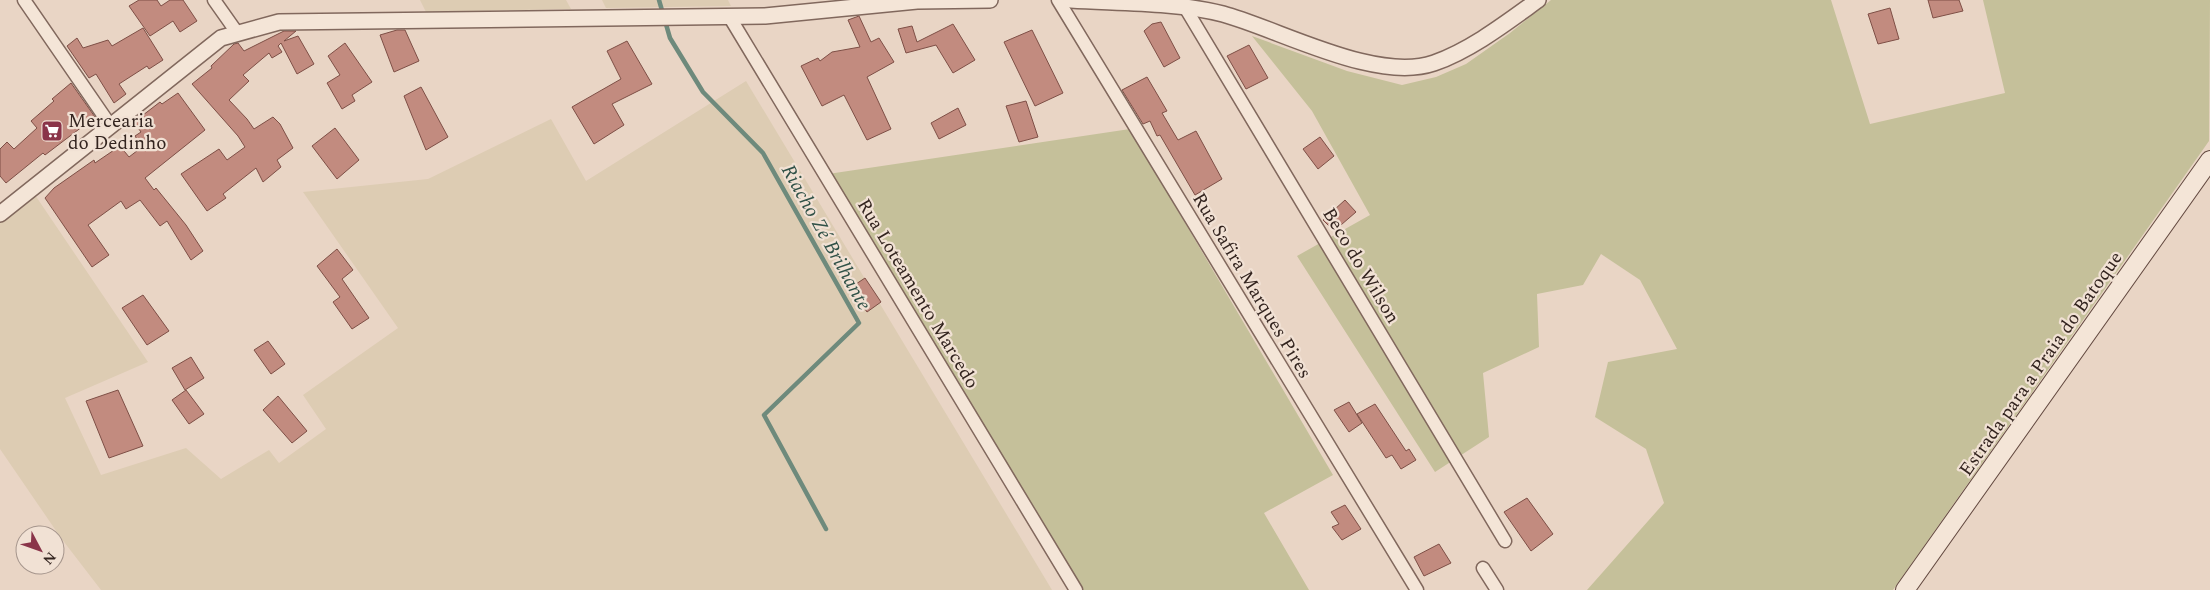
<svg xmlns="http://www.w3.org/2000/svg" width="2210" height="590" viewBox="0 0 2210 590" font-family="Spectral,serif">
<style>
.farmland{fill:#ddccb3}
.green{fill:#c5c09a}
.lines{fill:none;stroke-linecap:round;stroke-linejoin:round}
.stream{stroke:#6e8a7c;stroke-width:4.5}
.building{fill:#c28b7f;stroke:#7e4f46}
.minor-casing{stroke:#81685d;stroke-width:15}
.tertiary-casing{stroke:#81685d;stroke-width:18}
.secondary-casing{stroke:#634940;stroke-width:20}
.minor{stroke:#f4e5d7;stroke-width:12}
.tertiary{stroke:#f4e5d7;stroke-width:15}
.secondary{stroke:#f4e5d7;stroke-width:18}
.labels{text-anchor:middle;stroke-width:4.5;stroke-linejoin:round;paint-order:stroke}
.poi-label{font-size:19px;fill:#33241f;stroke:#f1e1d4;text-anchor:start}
.street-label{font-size:19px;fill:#33241f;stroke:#f1e1d4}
.water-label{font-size:20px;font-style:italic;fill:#305147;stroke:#f1e1d4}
</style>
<rect width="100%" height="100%" fill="#e9d5c5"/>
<path class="farmland" d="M 420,0 L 566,0 L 571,9 L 426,12 Z
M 602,0 L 728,0 L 731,6 L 606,8 Z
M 746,81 L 1052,590 L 101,590 L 61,538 L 0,449 L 0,219 L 33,192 L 148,362 L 65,398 L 101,475 L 186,448 L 221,479 L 269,450 L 279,463 L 326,429 L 303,395 L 398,328 L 303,192 L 428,179 L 551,119 L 586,181 Z"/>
<path class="green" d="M 1551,0 L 1831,0 L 1870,124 L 2005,93 L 1983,0 L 2210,0 L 2209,141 L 1893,590 L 1587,590 L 1664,503 L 1646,449 L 1595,417 L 1608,362 L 1677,349 L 1640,280 L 1601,254 L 1583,285 L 1537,294 L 1539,347 L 1483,373 L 1489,437 L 1435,472 L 1297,256 L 1370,215 L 1312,111 L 1252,36 L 1347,71 L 1402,85 L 1436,77 L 1466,64 L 1510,33 Z
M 1130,129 L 1333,475 L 1264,513 L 1309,590 L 1080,590 L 828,174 Z"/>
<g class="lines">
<path class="stream" d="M 659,0 L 670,38 L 703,92 L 763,153 L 859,323 L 764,415 L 826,529"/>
</g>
<path class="building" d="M 139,0 L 157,0 L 161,6 L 170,0 L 183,0 L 197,21 L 180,32 L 173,21 L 150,36 L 129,6 Z
M 1928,0 L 1959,0 L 1963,11 L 1933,18 Z
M 1890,8 L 1899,39 L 1878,44 L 1868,14 Z
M 859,16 L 871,42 L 879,38 L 894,62 L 867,77 L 891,129 L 867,140 L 844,95 L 822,106 L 801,66 L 818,58 L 820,61 L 832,52 L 860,47 L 848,20 Z
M 1161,22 L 1180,58 L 1164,67 L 1144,31 L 1152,24 Z
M 953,24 L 975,60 L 953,73 L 936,45 L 906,53 L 898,29 L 912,26 L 917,42 Z
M 143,28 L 163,60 L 149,69 L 147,66 L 119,84 L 126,94 L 114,103 L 96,74 L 89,78 L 67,46 L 77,38 L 83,48 L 108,40 L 112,46 Z
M 397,30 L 405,30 L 419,61 L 394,72 L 380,35 Z
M 1032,30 L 1063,93 L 1035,106 L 1004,42 Z
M 284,31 L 296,31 L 284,41 L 298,36 L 314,64 L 297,74 L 281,43 L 278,46 L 282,52 L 272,58 L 269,53 L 243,75 L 249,81 L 229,100 L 247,119 L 254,129 L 273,117 L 280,124 L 293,148 L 277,160 L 281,167 L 263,182 L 256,168 L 223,194 L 226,198 L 207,211 L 181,174 L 219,149 L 227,160 L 245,147 L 238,136 L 192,84 L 212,68 L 211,66 L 234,44 L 238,43 L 244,51 Z
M 627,41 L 652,84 L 612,104 L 624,125 L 594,144 L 572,107 L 621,79 L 607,51 Z
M 345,43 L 372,82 L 352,95 L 355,101 L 342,109 L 327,83 L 340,75 L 328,56 Z
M 1249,45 L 1268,78 L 1246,89 L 1227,56 Z
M 1147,77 L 1167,111 L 1162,113 L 1178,140 L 1196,131 L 1222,179 L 1195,195 L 1160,135 L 1157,136 L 1150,121 L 1143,124 L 1122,90 Z
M 71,83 L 95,117 L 45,155 L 43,153 L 6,183 L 0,176 L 0,149 L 7,142 L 14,149 L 37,128 L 31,121 L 54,101 L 52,99 Z
M 421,87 L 448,137 L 426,150 L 404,96 Z
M 178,93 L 205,130 L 145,178 L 154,190 L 156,188 L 186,225 L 203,251 L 191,260 L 167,221 L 160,226 L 140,200 L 126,209 L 121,201 L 88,225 L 109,255 L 92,267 L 45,198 L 54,188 L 94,160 L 95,163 L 120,146 L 129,157 L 142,147 L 135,136 L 141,132 L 134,122 L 160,102 L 162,104 Z
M 1026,101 L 1038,137 L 1019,142 L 1006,106 Z
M 958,108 L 966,125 L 939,139 L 931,123 Z
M 335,128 L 359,160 L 337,179 L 312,146 Z
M 1320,137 L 1334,156 L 1318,169 L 1303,149 Z
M 1345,200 L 1356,212 L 1334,231 L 1323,220 Z
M 337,249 L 353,270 L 342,279 L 369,318 L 352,329 L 333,302 L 340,297 L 317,266 Z
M 865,278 L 881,302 L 867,312 L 850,288 Z
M 143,295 L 169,331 L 147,345 L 122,308 Z
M 268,341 L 285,364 L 271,374 L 254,350 Z
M 191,357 L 204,378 L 185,390 L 172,368 Z
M 118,390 L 143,446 L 109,458 L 86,401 Z
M 186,390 L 204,414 L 189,424 L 172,400 Z
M 278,396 L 307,431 L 292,443 L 263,410 Z
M 1349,402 L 1362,423 L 1349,432 L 1334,410 Z
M 1375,404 L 1406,451 L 1409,449 L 1416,460 L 1401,469 L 1392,455 L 1386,458 L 1357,414 Z
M 1527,498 L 1553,534 L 1531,551 L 1504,512 Z
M 1345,505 L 1361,529 L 1342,540 L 1332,527 L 1339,524 L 1331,512 Z
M 1439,544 L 1451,563 L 1424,576 L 1414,557 Z"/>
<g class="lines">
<g class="minor-casing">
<path id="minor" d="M 24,0 L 110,125
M 214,0 L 238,34
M 1058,0 L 1417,590
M 1186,9 L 1505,541
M 729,16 L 1076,590
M 1483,568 L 1497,590"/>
</g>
<g class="tertiary-casing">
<path id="tertiary" d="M 1071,0 C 1120,3 1176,2 1223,14 C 1281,30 1376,83 1434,63 C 1471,50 1506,23 1538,0
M 0,214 L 221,38 L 279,22 L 765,16 L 917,1 L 990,0"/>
</g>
<g class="secondary-casing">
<path id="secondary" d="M 1905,590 L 2210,160"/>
</g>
<use href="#minor" class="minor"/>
<use href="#tertiary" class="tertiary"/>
<use href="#secondary" class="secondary"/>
</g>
<defs>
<g id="supermarket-square" transform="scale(1.125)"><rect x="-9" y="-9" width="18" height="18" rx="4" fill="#8a3449" stroke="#f1e1d4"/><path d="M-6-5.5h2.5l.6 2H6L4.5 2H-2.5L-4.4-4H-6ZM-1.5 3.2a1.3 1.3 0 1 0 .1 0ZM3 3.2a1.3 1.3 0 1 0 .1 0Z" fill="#fff"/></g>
</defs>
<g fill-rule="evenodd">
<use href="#supermarket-square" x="52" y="131"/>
</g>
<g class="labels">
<g class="poi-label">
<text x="68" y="127">Mercearia<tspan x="68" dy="22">do Dedinho</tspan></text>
</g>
<g class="street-label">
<text transform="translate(1362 265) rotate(59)" y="7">Beco do Wilson</text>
<text transform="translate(1253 285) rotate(59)" y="7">Rua Safira Marques Pires</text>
<text transform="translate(919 293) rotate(59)" y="7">Rua Loteamento Marcedo</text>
<text transform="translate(2040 363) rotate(-55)" y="7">Estrada para a Praia do Batoque</text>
</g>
<g class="water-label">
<text transform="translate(827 237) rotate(61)" y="7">Riacho Zé Brilhante</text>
</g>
</g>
<g transform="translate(40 550) rotate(131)"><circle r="24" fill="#f1e1d4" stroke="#a5958c"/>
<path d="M0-4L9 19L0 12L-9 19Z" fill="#8a3449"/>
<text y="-8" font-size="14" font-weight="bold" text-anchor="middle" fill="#33241f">N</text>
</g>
</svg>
